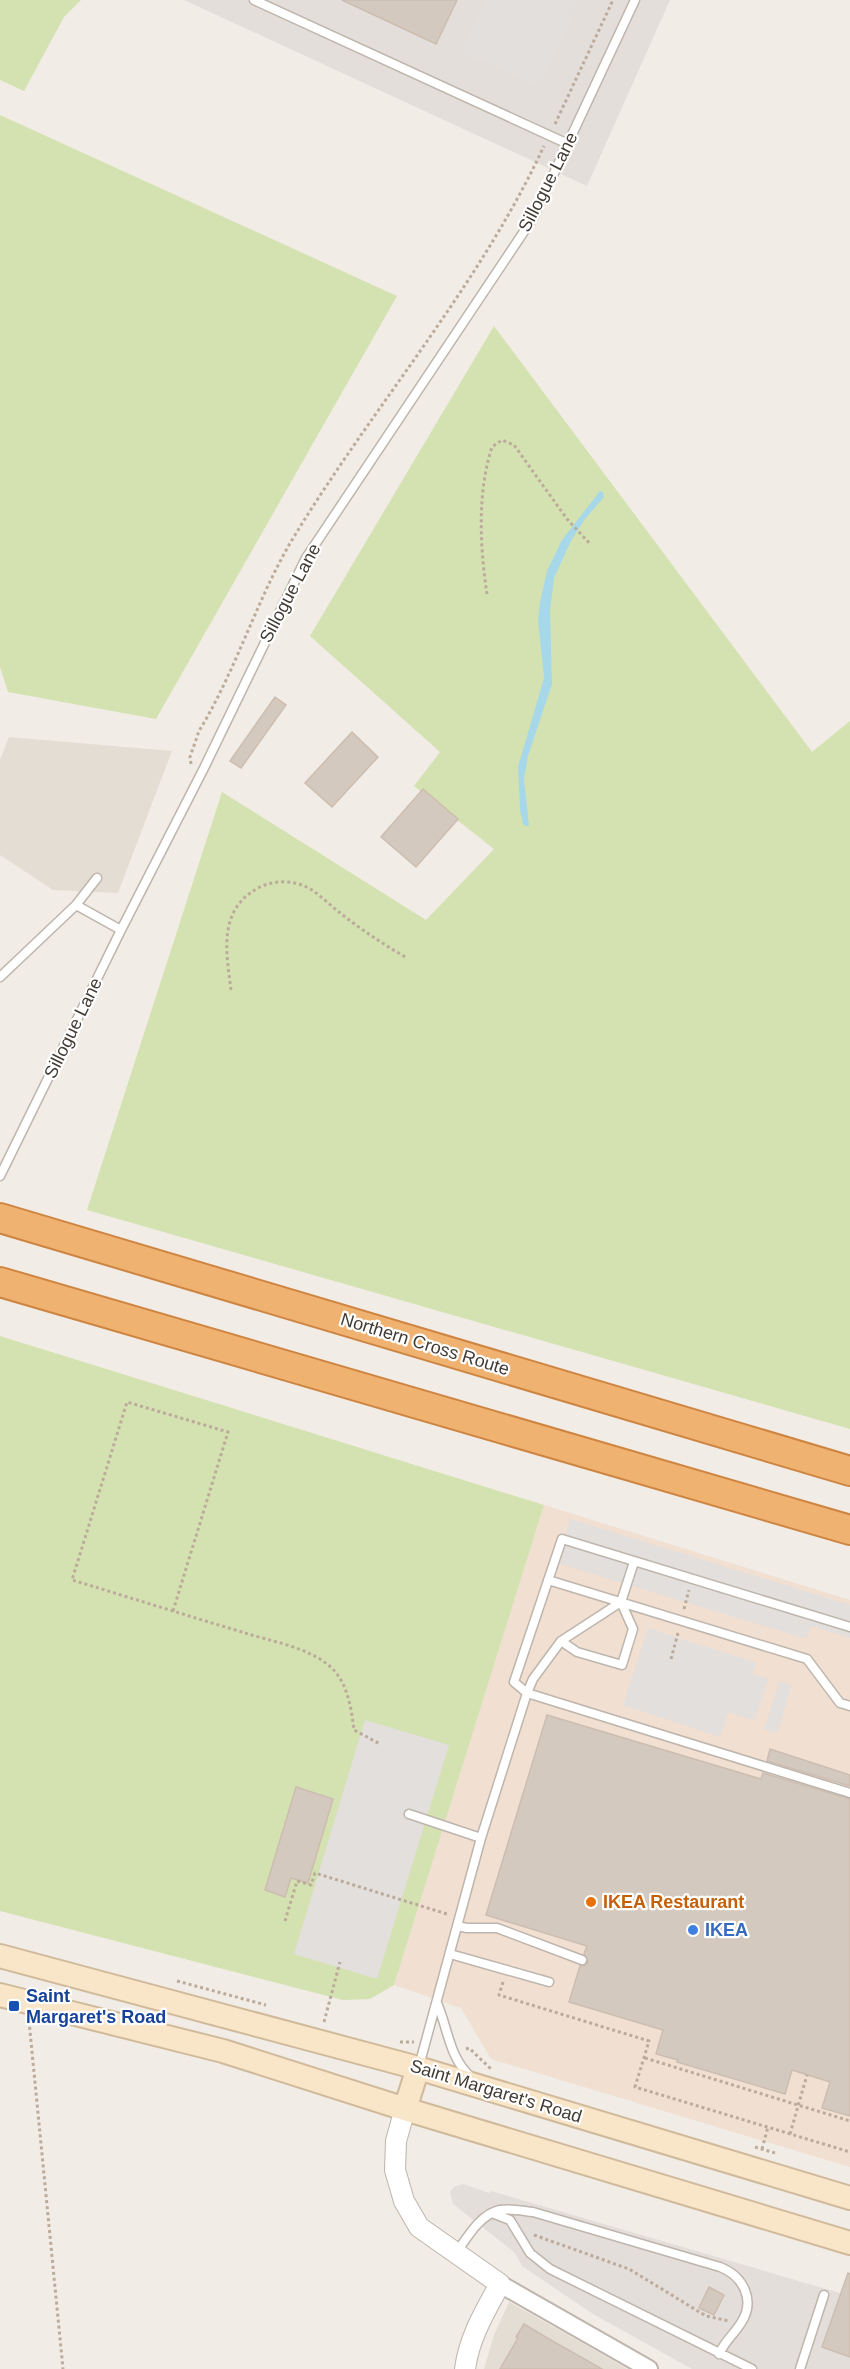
<svg xmlns="http://www.w3.org/2000/svg" width="850" height="2369" viewBox="0 0 850 2369" font-family="Arial,sans-serif">
<style>
.residential{fill:#e4ddd4}
.commercial{fill:#f1dfd2}
.industrial{fill:#e3deda}
.green{fill:#d4e2b1}
.parking{fill:#e2dfdd}
.water{fill:#a6d8e9}
.building{fill:#d4c9bf;stroke:#ccbdb0;stroke-width:1.5}
.lines{fill:none;stroke-linecap:round;stroke-linejoin:round}
.service-casing{stroke:#beb5ac;stroke-width:11}
.minor-casing{stroke:#beb5ac;stroke-width:20}
.tertiary-casing{stroke:#beb5ac;stroke-width:22}
.secondary-casing{stroke:#d0ba9b;stroke-width:26}
.motorway-casing{stroke:#ce8542;stroke-width:32}
.path{stroke:#bcab9b;stroke-width:3;stroke-dasharray:3 3;stroke-linecap:butt}
.service{stroke:#fff;stroke-width:8}
.minor{stroke:#fff;stroke-width:16}
.tertiary{stroke:#fff;stroke-width:20}
.secondary{stroke:#f9e5c7;stroke-width:22}
.motorway{stroke:#f0b271;stroke-width:28}
.food-dot{fill:#e8710a;stroke:#fff;stroke-width:2}
.shop-dot{fill:#3f7fe0;stroke:#fff;stroke-width:2}
.transit-dot{fill:#1a4fb4;stroke:#fff;stroke-width:2}
.labels{text-anchor:middle;stroke-width:4.5;stroke-linejoin:round;paint-order:stroke}
.street-label{font-size:18px;fill:#433c35;stroke:#fff}
.food-label{font-size:18px;font-weight:bold;fill:#c56008;stroke:#fff;text-anchor:start}
.shop-label{font-size:18px;font-weight:bold;fill:#366cbe;stroke:#fff;text-anchor:start}
.transit-label{font-size:18px;font-weight:bold;fill:#164399;stroke:#fff;text-anchor:start}
</style>
<rect width="100%" height="100%" fill="#f1ece5"/>
<path class="residential" d="M 9,737 L 172,751 L 118,893 L 53,890 L 0,855 L 0,760 Z
M 509,2302 L 584,2344 L 627,2369 L 484,2369 L 494,2335 Z"/>
<path class="commercial" d="M 544,1505 L 850,1600 L 850,2167 L 491,2059 L 461,2008 L 394,1985 Z"/>
<path class="industrial" d="M 184,0 L 670,0 L 587,186 Z
M 463,2184 L 489,2193 L 491,2191 L 850,2296 L 850,2369 L 692,2369 L 593,2314 L 522,2266 L 515,2253 L 453,2204 L 450,2192 L 454,2187 Z"/>
<path class="green" d="M 0,0 L 81,0 L 64,17 L 24,91 L 0,80 Z
M 0,115 L 397,296 L 156,719 L 8,692 L 0,667 Z
M 494,326 L 812,752 L 850,721 L 850,1429 L 87,1210 L 222,792 L 426,920 L 494,849 L 414,786 L 440,752 L 310,636 Z
M 0,1336 L 544,1505 L 394,1985 L 370,1999 L 343,2000 L 0,1911 Z"/>
<path class="parking" d="M 484,0 L 580,0 L 540,87 L 461,52 Z
M 570,1519 L 850,1605 L 850,1638 L 811,1626 L 807,1639 L 557,1563 Z
M 648,1628 L 756,1663 L 752,1674 L 768,1679 L 754,1720 L 728,1712 L 720,1737 L 623,1705 Z
M 780,1681 L 792,1685 L 777,1733 L 764,1729 Z
M 365,1720 L 449,1745 L 377,1979 L 294,1954 Z"/>
<path class="water" d="M 600,491 L 603,492 L 604,497 L 585,519 L 572,539 L 554,578 L 550,610 L 552,684 L 528,756 L 524,779 L 529,826 L 525,826 L 523,824 L 520,810 L 518,767 L 544,678 L 538,620 L 540,602 L 547,571 L 562,540 Z"/>
<path class="building" d="M 342,0 L 457,0 L 436,44 Z
M 275,697 L 286,705 L 241,768 L 230,761 Z
M 352,732 L 378,757 L 332,807 L 305,783 Z
M 423,789 L 458,819 L 416,867 L 381,837 Z
M 547,1715 L 761,1779 L 763,1773 L 850,1799 L 850,2116 L 822,2108 L 830,2082 L 792,2070 L 785,2094 L 677,2062 L 678,2060 L 656,2054 L 663,2030 L 569,2002 L 580,1966 L 586,1965 L 588,1962 L 584,1954 L 587,1946 L 486,1915 Z
M 770,1749 L 850,1775 L 850,1786 L 767,1761 Z
M 296,1787 L 333,1799 L 308,1883 L 291,1878 L 285,1897 L 265,1890 Z
M 848,2273 L 850,2274 L 850,2357 L 822,2347 Z
M 709,2287 L 724,2295 L 714,2315 L 699,2308 Z
M 524,2324 L 549,2339 L 602,2369 L 500,2369 L 518,2338 L 516,2337 Z"/>
<g class="lines">
<g class="service-casing">
<path id="service" d="M 254,0 L 568,144
M 76,905 L 121,930
M 0,977 L 76,905 L 97,878
M 0,1176 L 121,930 L 204,768 L 306,558 L 533,218 L 635,0
M 634,1562 L 621,1602 L 561,1641 L 533,1679 L 527,1693 L 850,1793
M 548,1580 L 807,1659 L 840,1703 L 850,1706
M 561,1641 L 577,1652 L 622,1665 L 633,1629 L 621,1602
M 409,1814 L 481,1838
M 457,1926 L 467,1928 L 497,1928 L 582,1960
M 450,1954 L 549,1982
M 437,2003 C 448,2028 449,2058 471,2077
M 419,2066 L 481,1838 L 527,1693 L 514,1682 L 562,1539 L 850,1627
M 492,2213 L 510,2220 L 530,2253 L 550,2269 L 752,2369
M 456,2253 C 467,2238 480,2214 500,2210 C 510,2208 523,2211 533,2212 L 720,2267 C 743,2276 756,2300 741,2323 C 734,2334 725,2341 719,2354
M 800,2369 L 824,2295"/>
</g>
<g class="minor-casing">
<path id="minor" d="M 500,2284 L 649,2369"/>
</g>
<g class="tertiary-casing">
<path id="tertiary" d="M 405,2109 L 396,2141 L 395,2170 L 404,2201 L 419,2227 L 500,2284 C 485,2311 469,2338 465,2369"/>
</g>
<g class="secondary-casing">
<path id="secondary" d="M 0,1956 L 418,2068 L 850,2198
M 0,1995 L 223,2051 L 405,2109 L 850,2243
M 405,2109 L 418,2068"/>
</g>
<g class="motorway-casing">
<path id="motorway" d="M 0,1218 L 850,1471
M 0,1282 L 850,1530"/>
</g>
<path class="path" d="M 555,124 L 613,0
M 487,594 C 480,547 477,493 492,447 L 502,440 L 514,445 L 567,519 L 591,545
M 191,764 L 190,757 L 199,731 C 237,669 257,597 295,535 C 375,404 479,286 544,146
M 231,990 C 226,951 218,910 258,888 C 271,881 288,880 302,885 C 316,890 327,903 339,912 C 360,929 383,944 407,958
M 684,1609 L 689,1590
M 173,1611 L 228,1432 L 127,1402 L 72,1580 C 128,1597 185,1615 242,1632 C 269,1641 304,1646 327,1664 C 347,1679 351,1706 354,1730 L 380,1744
M 671,1659 L 678,1633
M 285,1921 L 297,1881 L 311,1885 L 315,1873 L 447,1914
M 177,1981 L 266,2005
M 503,1982 L 499,1995 L 649,2041 L 635,2087 L 850,2152
M 29,2021 L 63,2369
M 324,2022 L 340,1962
M 400,2042 L 414,2042
M 466,2049 L 469,2048 L 491,2069
M 645,2058 L 850,2121
M 790,2134 L 807,2075
M 755,2147 L 775,2153
M 762,2149 L 768,2127
M 534,2235 L 629,2269 L 706,2316 L 729,2321"/>
<use href="#service" class="service"/>
<use href="#minor" class="minor"/>
<use href="#tertiary" class="tertiary"/>
<use href="#secondary" class="secondary"/>
<use href="#motorway" class="motorway"/>
</g>
<circle class="food-dot" cx="591" cy="1902" r="6"/>
<circle class="shop-dot" cx="693" cy="1930" r="6"/>
<rect class="transit-dot" x="8" y="2000" width="12" height="12" rx="3"/>
<g class="labels">
<g class="street-label">
<text transform="translate(548 182) rotate(-63)" y="6">Sillogue Lane</text>
<text transform="translate(290 593) rotate(-62)" y="6">Sillogue Lane</text>
<text transform="translate(73 1028) rotate(-64)" y="6">Sillogue Lane</text>
<text transform="translate(425 1344) rotate(17)" y="6">Northern Cross Route</text>
<text transform="translate(496 2091) rotate(17)" y="6">Saint Margaret's Road</text>
</g>
<g class="food-label">
<text x="603" y="1908">IKEA Restaurant</text>
</g>
<g class="shop-label">
<text x="705" y="1936">IKEA</text>
</g>
<g class="transit-label">
<text x="26" y="2002">Saint<tspan x="26" dy="21">Margaret's Road</tspan></text>
</g>
</g>
</svg>
